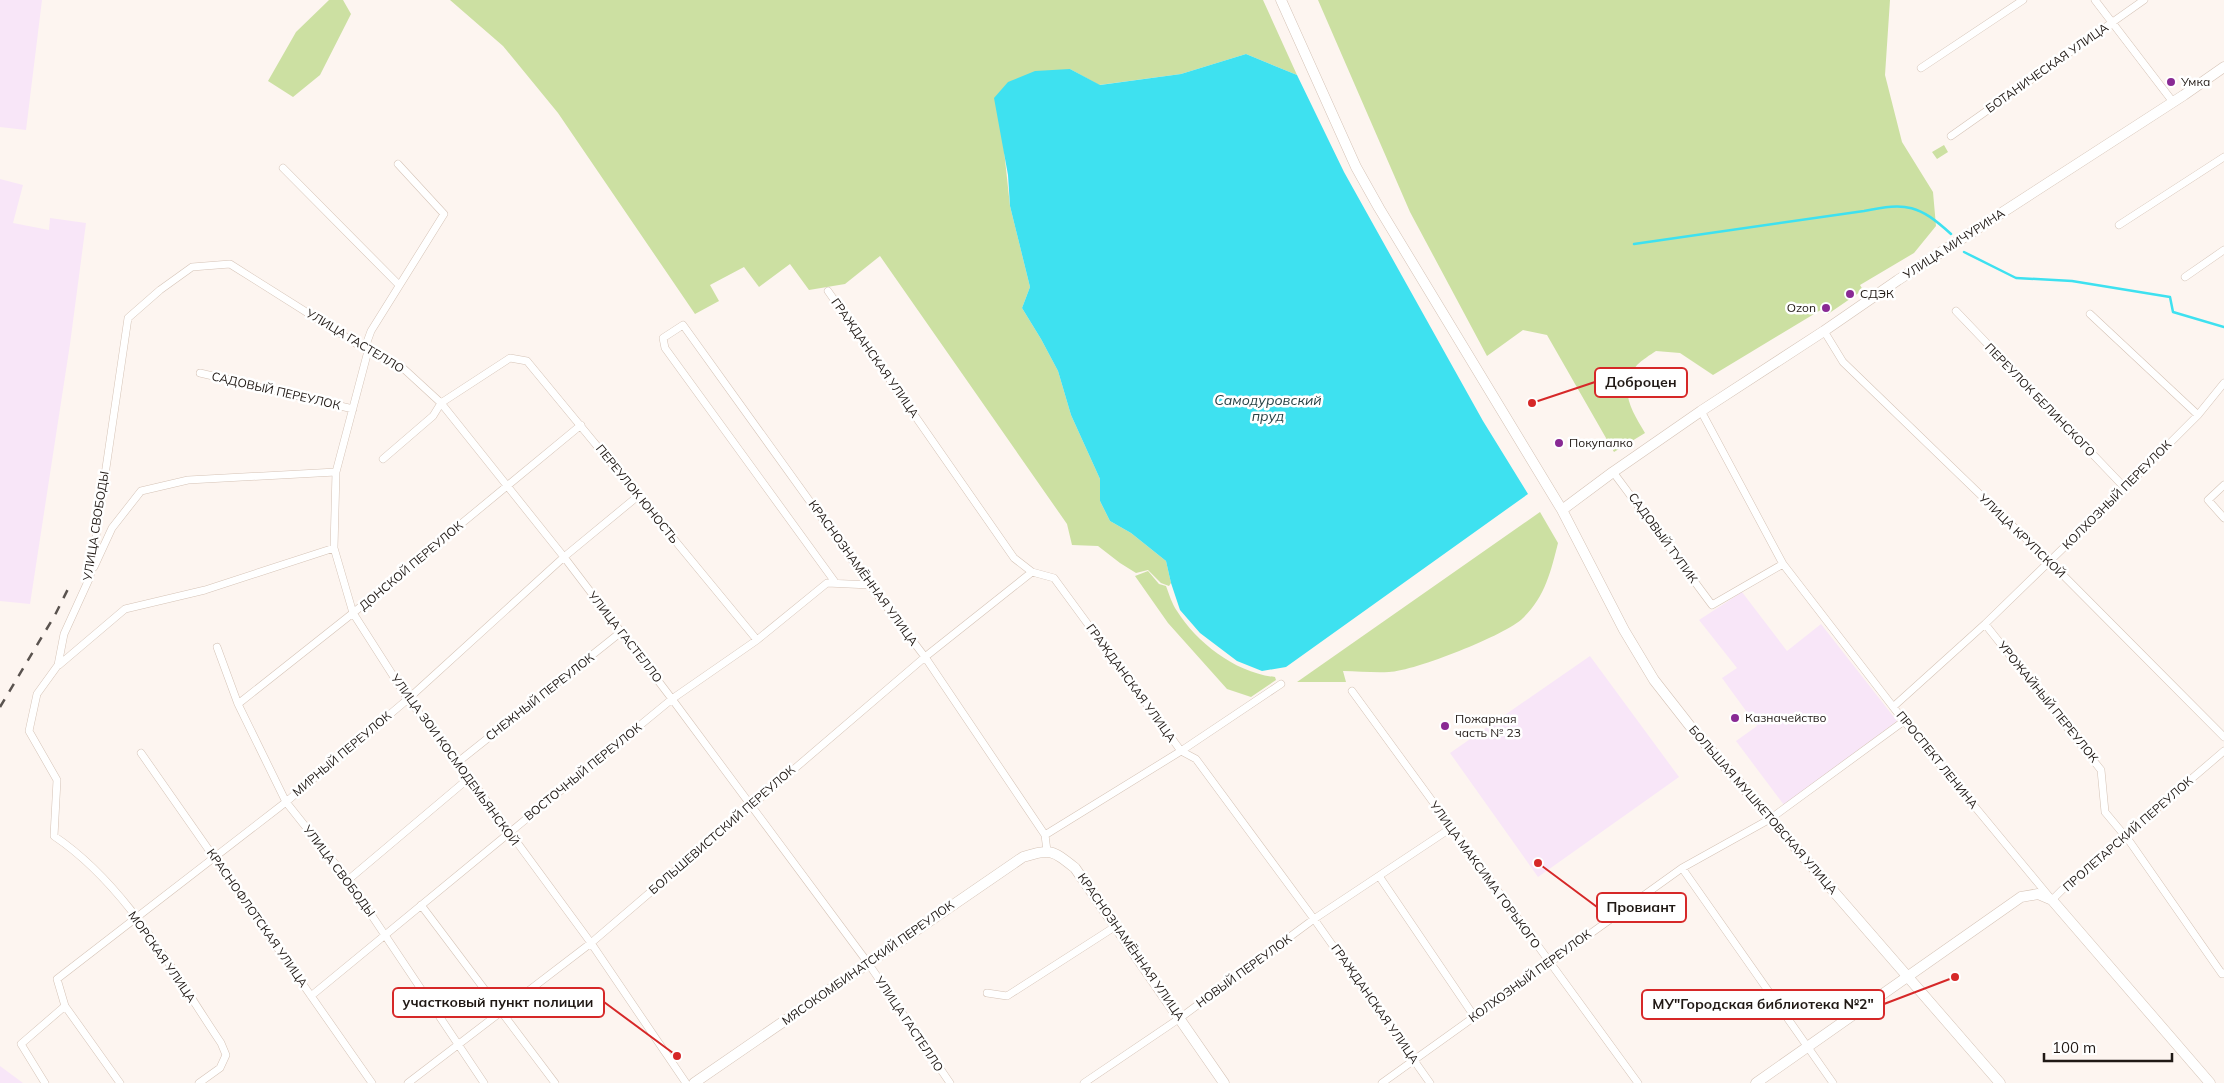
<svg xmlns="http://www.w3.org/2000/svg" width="2224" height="1083" viewBox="0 0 2224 1083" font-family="Mulish,sans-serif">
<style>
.industrial{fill:#f8e6f8}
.green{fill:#cce0a2}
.water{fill:#3ee1f0}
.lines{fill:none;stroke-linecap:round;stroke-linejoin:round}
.stream{stroke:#3ee1f0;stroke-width:2.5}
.street-casing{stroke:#d5c3b6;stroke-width:8}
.secondary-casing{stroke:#d5c3b6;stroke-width:11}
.street{stroke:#fff;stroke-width:7}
.secondary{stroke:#fff;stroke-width:10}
.rail{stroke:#5a534f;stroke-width:2.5;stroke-dasharray:9 9;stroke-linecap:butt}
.poi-dot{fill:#892a94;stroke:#fff;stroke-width:2}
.labels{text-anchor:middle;stroke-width:5;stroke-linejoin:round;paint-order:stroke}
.street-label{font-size:12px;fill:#201915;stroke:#fff}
.poi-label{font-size:12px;fill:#201915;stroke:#fff;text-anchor:start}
.water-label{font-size:14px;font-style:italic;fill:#294346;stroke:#fff}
.leader{fill:none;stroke:#d62828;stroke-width:2}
.callout-dot{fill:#d62828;stroke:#fff;stroke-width:2}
.callout{fill:#fff;stroke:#d62828;stroke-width:2}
.callout-label{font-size:14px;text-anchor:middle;font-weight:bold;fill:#201915}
</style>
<rect width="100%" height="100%" fill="#fdf5f0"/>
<path class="industrial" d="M 0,0 L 42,0 L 26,130 L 0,127 Z
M 0,179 L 23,185 L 13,223 L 49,230 L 50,218 L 86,223 L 70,344 L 30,604 L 0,601 Z
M 1742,592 L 1787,651 L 1821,624 L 1897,721 L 1784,805 L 1736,741 L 1757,726 L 1722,678 L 1737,668 L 1699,620 Z
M 1590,656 L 1679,777 L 1538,877 L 1450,753 Z
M 0,1066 L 23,1083 L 0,1083 Z"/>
<path class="green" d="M 329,0 L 343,0 L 351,14 L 320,75 L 293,97 L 268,81 L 296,32 Z
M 450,0 L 1263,0 L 1297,75 L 1246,54 L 1181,74 L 1099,85 L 1070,69 L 1003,141 L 1010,206 L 1030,287 L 1022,308 L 1041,339 L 1058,371 L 1071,415 L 1100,479 L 1100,501 L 1110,521 L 1131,533 L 1166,561 L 1171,583 L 1169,586 L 1161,583 L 1148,570 L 1136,573 L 1120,563 L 1098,546 L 1072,545 L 1067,524 L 880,256 L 845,284 L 809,290 L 790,264 L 759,287 L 744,267 L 710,285 L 719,301 L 695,314 L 558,113 L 503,46 Z
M 1318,0 L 1890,0 L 1885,75 L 1902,142 L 1933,192 L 1936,226 L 1914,253 L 1860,285 L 1863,290 L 1828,314 L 1824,308 L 1713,375 L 1680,353 L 1656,351 C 1650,355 1642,360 1637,365 C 1617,389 1632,411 1645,433 L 1614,452 L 1547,335 L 1523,330 L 1487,356 L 1410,212 Z
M 1944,145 L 1948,152 L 1937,159 L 1932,152 Z
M 1540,512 L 1558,543 C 1551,571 1545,597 1523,618 C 1506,635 1415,671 1389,672 C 1374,673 1358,671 1343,671 L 1346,682 L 1297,682 Z
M 1148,571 L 1159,584 L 1166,586 C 1169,594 1172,604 1177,611 C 1197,643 1236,673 1275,677 L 1276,680 L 1251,697 L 1227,689 L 1168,623 L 1135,576 Z"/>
<path class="water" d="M 1246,54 L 1297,75 L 1344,172 L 1483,421 L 1528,494 L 1286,667 L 1262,671 L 1237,661 L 1200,633 L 1180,610 L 1171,583 L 1166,561 L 1131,533 L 1110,521 L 1100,501 L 1100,479 L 1071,415 L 1058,371 L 1041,339 L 1022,308 L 1030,287 L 1010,206 L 1008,175 L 994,98 L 1008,82 L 1035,71 L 1070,69 L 1100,85 L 1181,74 Z"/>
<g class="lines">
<path class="stream" d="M 1634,244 L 1864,211 C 1907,202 1919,205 1951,234
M 1964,252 L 2016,278 L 2072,281 L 2170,297 L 2173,312 L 2224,327"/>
<g class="street-casing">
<path id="street" d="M 2095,0 L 2173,102
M 1921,68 L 2023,0
M 1951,136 L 2144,0
M 398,164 L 444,214 L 371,331 L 367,342 L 368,351 L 336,472 L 334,548 L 353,613 L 408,699 L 458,762 L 591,943 L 686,1083
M 283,168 L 399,285
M 2119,225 L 2224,157
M 2185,277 L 2224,250
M 828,291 L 1014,558 L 1032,572 L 1054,578 L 1181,751 L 1196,759 L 1314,919 L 1430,1083
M 1956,311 L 2125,488
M 2090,314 L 2198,415
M 1824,331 L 1843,362 L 2050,562 L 2224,737
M 200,373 L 353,409
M 1701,411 L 1783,564 L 1904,721 L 2052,900 L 2066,886 L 2224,751
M 383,459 L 433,416 L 441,403 L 510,358 L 527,361 L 757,640
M 1613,472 L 1712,605 L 1783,564
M 2224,485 L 2208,500 L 2224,518
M 94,567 L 112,528 L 141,491 L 188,480 L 336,472
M 835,582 L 665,348 L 663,338 L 683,325 L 870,585 L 925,657 L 1045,835 L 1047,851
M 1985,624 L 2101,770 L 2105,812 L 2130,842 L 2222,974 L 2224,973
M 217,647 L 238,704 L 286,802 L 348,880 L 484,1083
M 59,665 L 125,609 L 205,590 L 334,548
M 1352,691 L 1638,1083
M 238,704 L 353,613 L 581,425
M 1893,707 L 1985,624 L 2125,488 L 2198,415 L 2224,383
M 141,753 L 372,1083
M 458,762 L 621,632
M 1045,835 L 1181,751 L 1281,684
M 1682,868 L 1833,1083
M 1379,876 L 1474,1016
M 348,880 L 469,778
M 421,905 L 555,1083
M 987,993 L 1007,996 L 1116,926
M 311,996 L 672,699 L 757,640 L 827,583 L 870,585
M 45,1083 L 21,1044 L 65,1006
M 120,1083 L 65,1006 L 57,979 L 286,802 L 408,699 L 564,557 L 638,496
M 199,1083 L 220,1068 L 226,1055 L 221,1043 C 173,972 127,885 54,836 L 57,780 L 29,731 L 37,694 L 58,665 L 64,634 L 90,577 L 128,318 L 160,290 L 192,267 L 230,264 L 368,351 L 404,369 L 441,403 L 564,557 L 672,699 L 868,963 L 950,1083
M 408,1083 L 591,943 L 925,657 L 1032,572
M 1084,1083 L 1180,1018 L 1314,919 L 1451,828
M 1382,1083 L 1682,868 L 1770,819 L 1904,721"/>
</g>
<g class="secondary-casing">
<path id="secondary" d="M 1281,0 L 1356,167 L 1379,208 L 1562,510 L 1624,630 L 1654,680 L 1690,726 L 2000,1083
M 1562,510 L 1613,472 L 1701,411 L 1824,331 L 1898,280 L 2184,95 L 2224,67
M 694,1083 L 1023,857 C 1051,849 1051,849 1075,868 L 1224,1083
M 1756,1083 L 2021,897 L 2038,894 L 2052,900 L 2210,1083"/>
</g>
<use href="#street" class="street"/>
<use href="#secondary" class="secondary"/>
<path class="rail" d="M 0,707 L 55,615 L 70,585"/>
</g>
<g class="poi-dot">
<circle cx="2171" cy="82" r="5"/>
<circle cx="1850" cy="294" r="5"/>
<circle cx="1826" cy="308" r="5"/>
<circle cx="1559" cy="443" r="5"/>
<circle cx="1735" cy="718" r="5"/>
<circle cx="1445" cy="726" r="5"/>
</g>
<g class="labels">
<g class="street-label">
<text transform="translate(2047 68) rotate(-35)" y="4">БОТАНИЧЕСКАЯ УЛИЦА</text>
<text transform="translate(1954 244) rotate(-33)" y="4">УЛИЦА МИЧУРИНА</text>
<text transform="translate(355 341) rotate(31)" y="4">УЛИЦА ГАСТЕЛЛО</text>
<text transform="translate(875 358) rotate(55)" y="4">ГРАЖДАНСКАЯ УЛИЦА</text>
<text transform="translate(276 391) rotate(13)" y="4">САДОВЫЙ ПЕРЕУЛОК</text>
<text transform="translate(2040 400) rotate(46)" y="4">ПЕРЕУЛОК БЕЛИНСКОГО</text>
<text transform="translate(637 494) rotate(51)" y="4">ПЕРЕУЛОК ЮНОСТЬ</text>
<text transform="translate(2117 495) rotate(-45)" y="4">КОЛХОЗНЫЙ ПЕРЕУЛОК</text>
<text transform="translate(96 526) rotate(-81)" y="4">УЛИЦА СВОБОДЫ</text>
<text transform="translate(2022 536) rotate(44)" y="4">УЛИЦА КРУПСКОЙ</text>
<text transform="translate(1663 538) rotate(54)" y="4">САДОВЫЙ ТУПИК</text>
<text transform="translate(411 566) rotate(-40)" y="4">ДОНСКОЙ ПЕРЕУЛОК</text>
<text transform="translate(863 573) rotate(54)" y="4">КРАСНОЗНАМЁННАЯ УЛИЦА</text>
<text transform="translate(625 637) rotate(52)" y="4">УЛИЦА ГАСТЕЛЛО</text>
<text transform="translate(1131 683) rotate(54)" y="4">ГРАЖДАНСКАЯ УЛИЦА</text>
<text transform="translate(540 697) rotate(-38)" y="4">СНЕЖНЫЙ ПЕРЕУЛОК</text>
<text transform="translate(2048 702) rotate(51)" y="4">УРОЖАЙНЫЙ ПЕРЕУЛОК</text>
<text transform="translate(342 754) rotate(-40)" y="4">МИРНЫЙ ПЕРЕУЛОК</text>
<text transform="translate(455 760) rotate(54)" y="4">УЛИЦА ЗОИ КОСМОДЕМЬЯНСКОЙ</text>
<text transform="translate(1937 760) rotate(51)" y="4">ПРОСПЕКТ ЛЕНИНА</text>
<text transform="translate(583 772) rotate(-39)" y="4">ВОСТОЧНЫЙ ПЕРЕУЛОК</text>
<text transform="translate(1763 810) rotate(49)" y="4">БОЛЬШАЯ МУШКЕТОВСКАЯ УЛИЦА</text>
<text transform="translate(722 830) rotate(-41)" y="4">БОЛЬШЕВИСТСКИЙ ПЕРЕУЛОК</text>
<text transform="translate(2128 834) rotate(-41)" y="4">ПРОЛЕТАРСКИЙ ПЕРЕУЛОК</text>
<text transform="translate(339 871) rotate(53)" y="4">УЛИЦА СВОБОДЫ</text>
<text transform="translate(1485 875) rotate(54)" y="4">УЛИЦА МАКСИМА ГОРЬКОГО</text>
<text transform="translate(257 918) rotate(55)" y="4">КРАСНОФЛОТСКАЯ УЛИЦА</text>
<text transform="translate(1131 947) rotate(55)" y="4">КРАСНОЗНАМЁННАЯ УЛИЦА</text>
<text transform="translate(162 957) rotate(55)" y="4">МОРСКАЯ УЛИЦА</text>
<text transform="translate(868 963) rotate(-35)" y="4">МЯСОКОМБИНАТСКИЙ ПЕРЕУЛОК</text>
<text transform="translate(1244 971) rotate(-36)" y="4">НОВЫЙ ПЕРЕУЛОК</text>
<text transform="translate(1530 976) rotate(-36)" y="4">КОЛХОЗНЫЙ ПЕРЕУЛОК</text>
<text transform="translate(1375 1004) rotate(55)" y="4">ГРАЖДАНСКАЯ УЛИЦА</text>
<text transform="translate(909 1024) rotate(56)" y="4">УЛИЦА ГАСТЕЛЛО</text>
</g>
<g class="poi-label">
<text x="2181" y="86">Умка</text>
<text x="1860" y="298">СДЭК</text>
<text x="1816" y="312" text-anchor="end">Ozon</text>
<text x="1569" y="447">Покупалко</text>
<text x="1745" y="722">Казначейство</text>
<text x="1455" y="723">Пожарная<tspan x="1455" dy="14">часть № 23</tspan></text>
</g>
<g class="water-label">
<text x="1268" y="405">Самодуровский<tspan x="1268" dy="16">пруд</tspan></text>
</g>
</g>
<path class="leader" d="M1532 403L1595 382M1538 863L1597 907M677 1056L604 1002M1955 977L1884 1004"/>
<g class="callout-dot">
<circle cx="1532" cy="403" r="5"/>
<circle cx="1538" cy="863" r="5"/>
<circle cx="677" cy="1056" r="5"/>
<circle cx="1955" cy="977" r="5"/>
</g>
<g class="callout">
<rect x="1595" y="368" width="92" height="29" rx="5"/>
<rect x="1597" y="893" width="89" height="29" rx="5"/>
<rect x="393" y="988" width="211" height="29" rx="5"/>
<rect x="1642" y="990" width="242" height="29" rx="5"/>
</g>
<g class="callout-label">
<text x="1641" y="387">Доброцен</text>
<text x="1641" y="912">Провиант</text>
<text x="498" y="1007">участковый пункт полиции</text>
<text x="1763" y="1009">МУ"Городская библиотека №2"</text>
</g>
<path d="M2044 1053v8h128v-8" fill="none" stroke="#201915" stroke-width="2.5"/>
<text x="2052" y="1053" font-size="15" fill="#201915" stroke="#ffffff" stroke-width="4" paint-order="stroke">100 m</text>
</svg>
